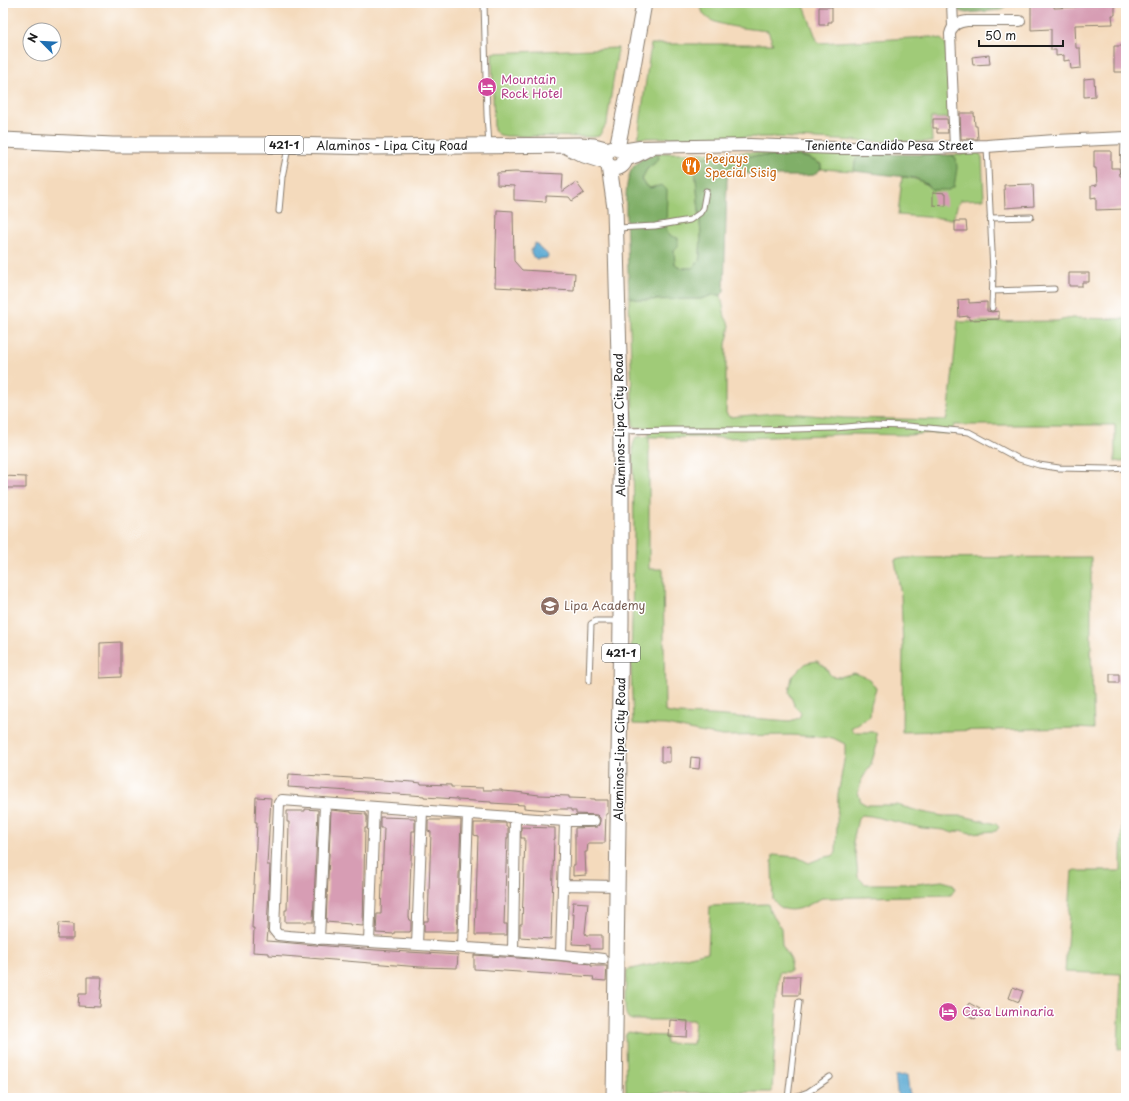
<svg xmlns="http://www.w3.org/2000/svg" width="1129" height="1101" viewBox="0 0 1129 1101" font-family="'Playpen Sans',sans-serif">
<style>
.green{fill:#a0cb78;stroke:#5e744a}
.forest{fill:#80af68;stroke:#4e6642}
.water{fill:#59a8d2;stroke:#3a6277}
.building{fill:#d79db4}
.lines{fill:none;stroke-linecap:round;stroke-linejoin:round}
.service-casing{stroke:#887b6c;stroke-width:7}
.minor-casing{stroke:#887b6c;stroke-width:12}
.tertiary-casing{stroke:#887b6c;stroke-width:14}
.primary-casing{stroke:#887b6c;stroke-width:17}
.service{stroke:#fff;stroke-width:5}
.minor{stroke:#fff;stroke-width:10}
.tertiary{stroke:#fff;stroke-width:12}
.primary{stroke:#fff;stroke-width:15}
.labels{text-anchor:middle;stroke-width:3;stroke-linejoin:round;paint-order:stroke}
.shield{fill:#fff;stroke:#606060;stroke-width:1}
.shield-label{font-size:11px;font-weight:bold;fill:#1c1c1c}
.hotel-label{font-size:12px;fill:#b23c85;stroke:#fff;text-anchor:start}
.street-label{font-size:12px;fill:#1c1c1c;stroke:#fff}
.food-label{font-size:12px;fill:#c56008;stroke:#fff;text-anchor:start}
.education-label{font-size:12px;fill:#785e54;stroke:#fff;text-anchor:start}
</style>
<rect width="100%" height="100%" fill="#fff"/>
<filter id="ink" filterUnits="userSpaceOnUse"><feTurbulence type="fractalNoise" baseFrequency=".025" numOctaves="2"/><feDisplacementMap in="SourceGraphic" scale="8" xChannelSelector="R" yChannelSelector="G"/><feConvolveMatrix kernelMatrix="1 2 1 2 8 2 1 2 1" color-interpolation-filters="sRGB"/></filter>
<filter id="wash" filterUnits="userSpaceOnUse"><feTurbulence type="fractalNoise" baseFrequency=".012" numOctaves="4" result="noise"/><feDisplacementMap in="SourceGraphic" scale="16" xChannelSelector="R" yChannelSelector="G"/><feGaussianBlur stdDeviation="0.9" result="paint"/><feColorMatrix in="noise" values="0 0 0 0 0 0 0 0 0 0 0 0 0 0 0 0 0 1.4 0 .05"/><feComposite in="paint" operator="in"/></filter>
<g filter="url(#wash)">
<rect width="100%" height="100%" fill="#f4dabc"/>
<path class="green" d="M 700,3 L 803,3 L 818,43 L 931,37 L 941,39 L 946,44 L 950,118 L 931,118 L 932,142 L 860,141 L 774,137 L 638,138 L 651,44 L 773,44 L 768,31 C 753,29 714,27 704,15 C 702,12 701,6 700,3 Z
M 618,48 L 607,123 L 599,136 L 594,137 L 506,136 C 500,135 497,135 494,129 L 492,53 Z
M 807,152 L 870,154 C 857,160 856,151 854,171 L 821,169 L 821,164 L 807,157 L 796,156 L 716,156 L 695,160 L 695,167 L 701,234 L 700,255 L 699,261 L 692,268 L 680,268 L 675,264 L 674,250 L 678,246 L 671,236 L 666,230 L 666,221 L 656,186 L 650,188 L 645,185 L 642,178 L 647,169 L 656,162 L 659,158 L 657,153 Z
M 977,153 L 980,154 L 982,157 L 984,199 L 961,200 L 958,204 L 953,219 L 898,215 L 902,177 C 915,178 922,180 932,190 L 956,158 L 951,155 Z
M 713,295 L 721,295 L 725,317 L 730,325 L 728,336 L 726,344 L 726,413 L 729,417 L 775,413 L 800,414 L 844,418 L 946,420 L 949,409 L 958,319 L 961,322 L 1057,321 L 1072,318 L 1126,319 L 1126,461 L 1122,462 L 1115,461 L 1115,425 L 954,425 L 951,433 L 928,433 L 910,435 L 850,434 L 746,438 L 649,437 L 649,569 L 663,569 L 665,712 L 677,714 L 711,715 L 790,721 L 799,718 L 801,713 L 795,707 L 789,692 L 792,677 L 806,663 L 817,661 L 825,667 L 831,676 L 840,677 L 854,673 L 868,678 L 876,688 L 871,704 L 870,716 L 851,728 L 853,732 L 876,732 L 877,745 L 871,764 L 861,781 L 858,792 L 861,802 L 867,805 L 897,805 L 922,812 L 943,816 L 963,816 L 996,824 L 999,827 L 996,831 L 970,833 L 961,830 L 953,833 L 944,830 L 922,828 L 871,816 L 861,815 L 858,818 L 853,842 L 856,856 L 858,877 L 865,884 L 917,884 L 942,881 L 953,884 L 955,889 L 951,895 L 822,898 C 810,904 792,916 779,906 C 777,905 775,901 773,899 L 772,865 L 773,855 L 797,857 L 809,863 L 824,857 L 832,856 L 836,853 L 838,795 L 845,755 L 845,744 L 833,738 L 791,735 L 723,736 L 699,732 L 667,725 L 633,724 L 631,665 L 634,532 L 633,445 L 636,437 L 649,436 L 648,427 L 636,428 L 633,426 L 629,297 L 639,300 L 701,299 Z
M 1091,557 L 1091,649 L 1094,729 L 1076,728 L 902,732 L 903,648 L 901,595 L 895,560 L 904,558 Z
M 1125,685 L 1126,685 L 1126,779 L 1122,779 Z
M 1122,790 L 1126,794 L 1126,884 L 1124,884 L 1124,919 L 1126,920 L 1126,1048 L 1118,1049 L 1121,974 L 1065,972 L 1072,871 L 1121,871 Z
M 768,904 L 770,911 L 781,928 L 782,945 L 791,960 L 790,972 L 779,972 L 772,1092 L 626,1093 L 625,1036 L 627,1033 L 629,1032 L 643,1035 L 666,1036 L 666,1043 L 693,1044 L 695,1020 L 632,1020 C 630,1019 628,1019 627,1016 C 623,1010 626,979 627,970 L 708,952 L 710,906 Z"/>
<path class="forest" d="M 956,3 L 1005,3 L 1005,7 L 1001,10 L 967,13 L 959,11 L 957,8 Z
M 657,153 L 659,158 L 656,162 L 647,169 L 642,179 L 645,185 L 650,188 L 662,185 L 667,190 L 666,230 L 671,236 L 678,238 L 678,246 L 674,250 L 675,264 L 680,268 L 692,268 L 699,261 L 700,255 L 701,234 L 695,167 L 695,160 L 702,157 L 716,156 L 796,156 C 806,157 813,159 821,165 L 821,169 L 814,175 L 801,176 L 768,176 L 734,172 L 728,175 L 727,180 L 724,292 L 721,295 L 713,295 L 701,299 L 639,300 L 629,297 C 628,270 627,243 626,216 C 626,202 625,186 630,173 C 634,162 646,156 657,153 Z
M 870,154 L 951,155 L 956,158 L 957,168 L 954,187 L 949,190 L 932,190 L 925,183 L 915,178 L 854,171 C 856,151 857,160 870,154 Z"/>
<path class="water" d="M 535,243 L 537,244 C 540,252 545,249 548,256 L 547,258 L 537,259 L 532,256 L 531,251 Z
M 907,1075 L 910,1098 L 898,1098 L 895,1076 Z"/>
<g id="blocks">
<path class="building" d="M 1101,3 L 1115,3 L 1115,15 L 1112,15 L 1113,24 L 1075,25 L 1076,48 L 1080,48 L 1081,68 L 1071,69 L 1070,60 L 1064,61 L 1064,55 L 1056,56 L 1056,50 L 1051,50 L 1051,29 L 1031,30 L 1031,4 L 1054,4 L 1054,8 L 1076,7 L 1076,5 L 1101,4 Z
M 819,7 L 832,7 L 832,22 L 828,22 L 828,25 L 819,25 Z
M 1114,46 L 1126,46 L 1126,72 L 1114,72 Z
M 989,55 L 990,64 L 973,65 L 972,57 Z
M 1094,78 L 1095,96 L 1084,97 L 1084,79 Z
M 960,113 L 974,113 L 975,126 L 977,126 L 978,139 L 961,139 Z
M 933,119 L 947,119 L 948,133 L 937,133 L 937,128 L 933,128 Z
M 1094,151 L 1111,151 L 1111,168 L 1119,168 L 1120,176 L 1123,176 L 1125,209 L 1096,210 L 1096,197 L 1091,198 L 1091,186 L 1097,185 L 1096,168 L 1094,168 Z
M 515,172 L 563,174 L 562,192 L 576,182 L 584,193 L 572,201 L 569,197 L 546,196 L 546,202 L 514,200 L 514,186 L 497,185 L 497,173 Z
M 1033,184 L 1034,206 L 1005,208 L 1004,185 Z
M 933,192 L 946,193 L 946,206 L 933,205 Z
M 497,210 L 513,211 L 514,261 L 522,270 L 575,273 L 574,291 L 495,287 Z
M 955,221 L 966,221 L 967,231 L 955,231 Z
M 1069,273 L 1089,273 L 1089,282 L 1082,282 L 1082,286 L 1069,286 Z
M 969,299 L 969,303 L 987,302 L 987,311 L 992,312 L 999,311 L 999,319 L 969,320 L 969,316 L 959,317 L 958,300 Z
M 3,476 L 26,477 L 26,488 L 3,488 Z
M 121,642 L 121,677 L 100,678 L 100,643 Z
M 1110,674 L 1119,674 L 1119,683 L 1110,683 Z
M 670,746 L 670,762 L 661,762 L 661,747 Z
M 691,757 L 700,758 L 699,769 L 690,768 Z
M 289,774 L 413,782 L 421,783 L 421,784 L 451,785 L 451,787 L 483,788 L 483,790 L 502,790 L 502,791 L 516,792 L 539,795 L 569,796 L 569,798 L 595,799 L 595,800 L 608,800 L 608,814 L 606,814 L 605,843 L 588,843 L 587,852 L 585,852 L 586,875 L 573,876 L 573,865 L 575,865 L 575,828 L 597,827 L 599,825 L 600,821 L 600,818 L 597,815 L 576,814 L 576,811 L 571,811 L 571,809 L 549,809 L 549,810 L 535,809 L 524,808 L 524,805 L 491,803 L 491,802 L 457,800 L 457,799 L 424,797 L 424,796 L 412,795 L 288,787 Z
M 256,797 L 271,798 L 267,865 L 270,865 L 267,930 L 268,931 L 267,941 L 376,950 L 458,955 L 457,968 L 420,967 L 284,956 L 269,955 L 269,953 L 253,952 L 254,928 L 252,928 L 257,822 L 255,822 Z
M 305,809 L 318,810 L 313,922 L 285,922 L 285,910 L 287,910 L 289,822 L 287,822 L 287,811 L 305,811 Z
M 331,810 L 351,812 L 351,813 L 366,814 L 366,816 L 367,816 L 367,828 L 365,828 L 363,926 L 350,925 L 350,924 L 326,922 Z
M 380,817 L 414,818 L 414,820 L 415,820 L 415,831 L 412,831 L 409,917 L 410,920 L 411,920 L 411,931 L 410,931 L 410,932 L 394,932 L 394,934 L 376,933 L 377,914 L 381,914 L 382,881 L 384,828 L 380,828 Z
M 428,820 L 461,820 L 457,932 L 424,932 L 424,921 L 428,921 L 431,832 L 428,831 Z
M 474,823 L 506,823 L 506,827 L 508,827 L 508,838 L 507,838 L 504,924 L 507,924 L 507,935 L 475,935 L 478,836 L 474,835 Z
M 521,827 L 555,828 L 555,839 L 554,839 L 551,939 L 520,937 L 520,924 L 522,924 L 525,838 L 521,838 Z
M 573,902 L 588,903 L 585,933 L 586,935 L 602,935 L 602,949 L 590,949 L 590,945 L 572,944 L 574,914 L 572,914 Z
M 59,923 L 73,924 L 73,939 L 58,939 Z
M 474,955 L 562,961 L 591,964 L 591,966 L 607,966 L 606,981 L 593,980 L 594,977 L 474,969 Z
M 784,976 L 800,976 L 799,995 L 783,995 Z
M 87,977 L 102,977 L 100,1007 L 78,1006 L 79,994 L 87,994 Z
M 1013,987 L 1023,991 L 1019,1002 L 1009,998 Z
M 969,1003 L 980,1009 L 975,1019 L 963,1013 Z
M 670,1020 L 688,1021 L 687,1037 L 669,1036 Z"/>
</g>
</g>
<g filter="url(#ink)">
<use href="#blocks" fill-opacity="0" stroke="#887b6c" stroke-width="1"/>
<g class="lines">
<g class="service-casing">
<path id="service" d="M 484,3 L 487,115 L 489,145
M 987,147 L 993,272 L 992,308
M 1123,171 L 1124,139
M 279,211 L 282,177 L 288,148
M 990,218 L 1031,217
M 617,228 L 655,226 L 690,220 L 700,213 L 703,208 L 706,191
M 993,291 L 1054,289
M 622,431 L 674,430 L 754,430 L 835,428 L 869,425 L 908,426 L 969,432 L 1019,459 L 1039,465 L 1059,468 L 1109,469 L 1126,468
M 589,681 L 591,624 L 596,621 L 620,621
M 788,1098 L 799,1002
M 792,1098 L 808,1092 L 830,1077"/>
</g>
<g class="minor-casing">
<path id="minor" d="M 952,3 L 953,26
M 955,147 L 950,34 C 952,25 958,22 967,21 L 1020,21
M 594,821 L 565,821 L 282,800 L 279,803 L 274,930 L 278,935 C 386,945 495,947 603,959
M 563,885 L 618,886
M 319,939 L 325,804
M 369,942 L 374,807
M 417,945 L 422,810
M 463,948 L 468,814
M 513,951 L 515,817
M 561,954 L 565,821"/>
</g>
<g class="tertiary-casing">
<path id="tertiary" d="M 621,150 L 640,147 L 750,145 L 836,148 L 930,148 L 987,146 L 1055,141 L 1126,138
M 625,160 L 637,156 L 652,148"/>
</g>
<g class="primary-casing">
<path id="primary" d="M 3,140 L 113,145 L 288,145 L 373,147 L 579,145 L 594,146 L 609,150
M 568,147 L 584,155 L 606,162
M 617,148 L 629,89 L 644,3
M605 158a10 10 0 1 1 20 0a10 10 0 1 1-20 0Z
M 609,166 L 615,208 L 621,431 L 621,621 L 614,1098"/>
</g>
<use href="#service" class="service"/>
<use href="#minor" class="minor"/>
<use href="#tertiary" class="tertiary"/>
<use href="#primary" class="primary"/>
</g>
</g>
<defs>
<g id="hotel-disc" transform="scale(1)"><circle r="9.5" fill="#d1479c" stroke="#fff"/><path d="M-6-4.5h1.5V1H6V5H4.5V3h-9V5H-6ZM-4 0a1.8 1.8 0 1 1 3.6 0ZM.5 0V-2.5h3Q6-2.5 6 0Z" fill="#fff"/></g>
<g id="restaurant-disc" transform="scale(1)"><circle r="9.5" fill="#e8710a" stroke="#fff"/><path d="M-5-6h1v4h1v-4h1v4h1v-4h1v5L-1.5 .5V6h-2V.5L-5-1ZM5-6V6H3V1.5H1.5Q1.5-4 5-6Z" fill="#fff"/></g>
<g id="school-disc" transform="scale(1)"><circle r="9.5" fill="#8d6e63" stroke="#fff"/><path d="M0-5L7-2L0 1L-7-2ZM-4 1L0 2.5L4 1V4Q0 6-4 4Z" fill="#fff"/></g>
</defs>
<g fill-rule="evenodd">
<use href="#hotel-disc" x="487" y="87"/>
<use href="#restaurant-disc" x="691" y="166"/>
<use href="#school-disc" x="550" y="606"/>
<use href="#hotel-disc" x="948" y="1012"/>
</g>
<g class="labels">
<g class="shield">
<rect x="265" y="136" width="38" height="18" rx="3"/>
<rect x="602" y="644" width="38" height="18" rx="3"/>
</g>
<g class="shield-label">
<text x="284" y="149">421-1</text>
<text x="621" y="657">421-1</text>
</g>
<g class="hotel-label">
<text x="501" y="84">Mountain<tspan x="501" dy="14">Rock Hotel</tspan></text>
<text x="962" y="1016">Casa Luminaria</text>
</g>
<g class="street-label">
<text x="392" y="150">Alaminos - Lipa City Road</text>
<text x="889" y="150">Teniente Candido Pesa Street</text>
<text transform="translate(620 425) rotate(-91)" y="4">Alaminos-Lipa City Road</text>
<text transform="translate(620 749) rotate(-89)" y="4">Alaminos-Lipa City Road</text>
</g>
<g class="food-label">
<text x="705" y="163">Peejays<tspan x="705" dy="14">Special Sisig</tspan></text>
</g>
<g class="education-label">
<text x="564" y="610">Lipa Academy</text>
</g>
</g>
<rect width="1129" height="1101" fill="none" stroke="#fff" stroke-width="16"/>
<g transform="translate(42 42) rotate(294)"><circle r="19" fill="#ffffff" stroke="#a4a4a4"/>
<path d="M0-3L7 15L0 10L-7 15Z" fill="#1f6fb2"/>
<text y="-6" font-size="11" font-weight="bold" text-anchor="middle" fill="#1c1c1c">N</text>
</g>
<path d="M979 40v6h84v-6" fill="none" stroke="#1c1c1c" stroke-width="2"/>
<text x="985" y="40" font-size="12" fill="#1c1c1c" stroke="#ffffff" stroke-width="3" paint-order="stroke">50 m</text>
</svg>
